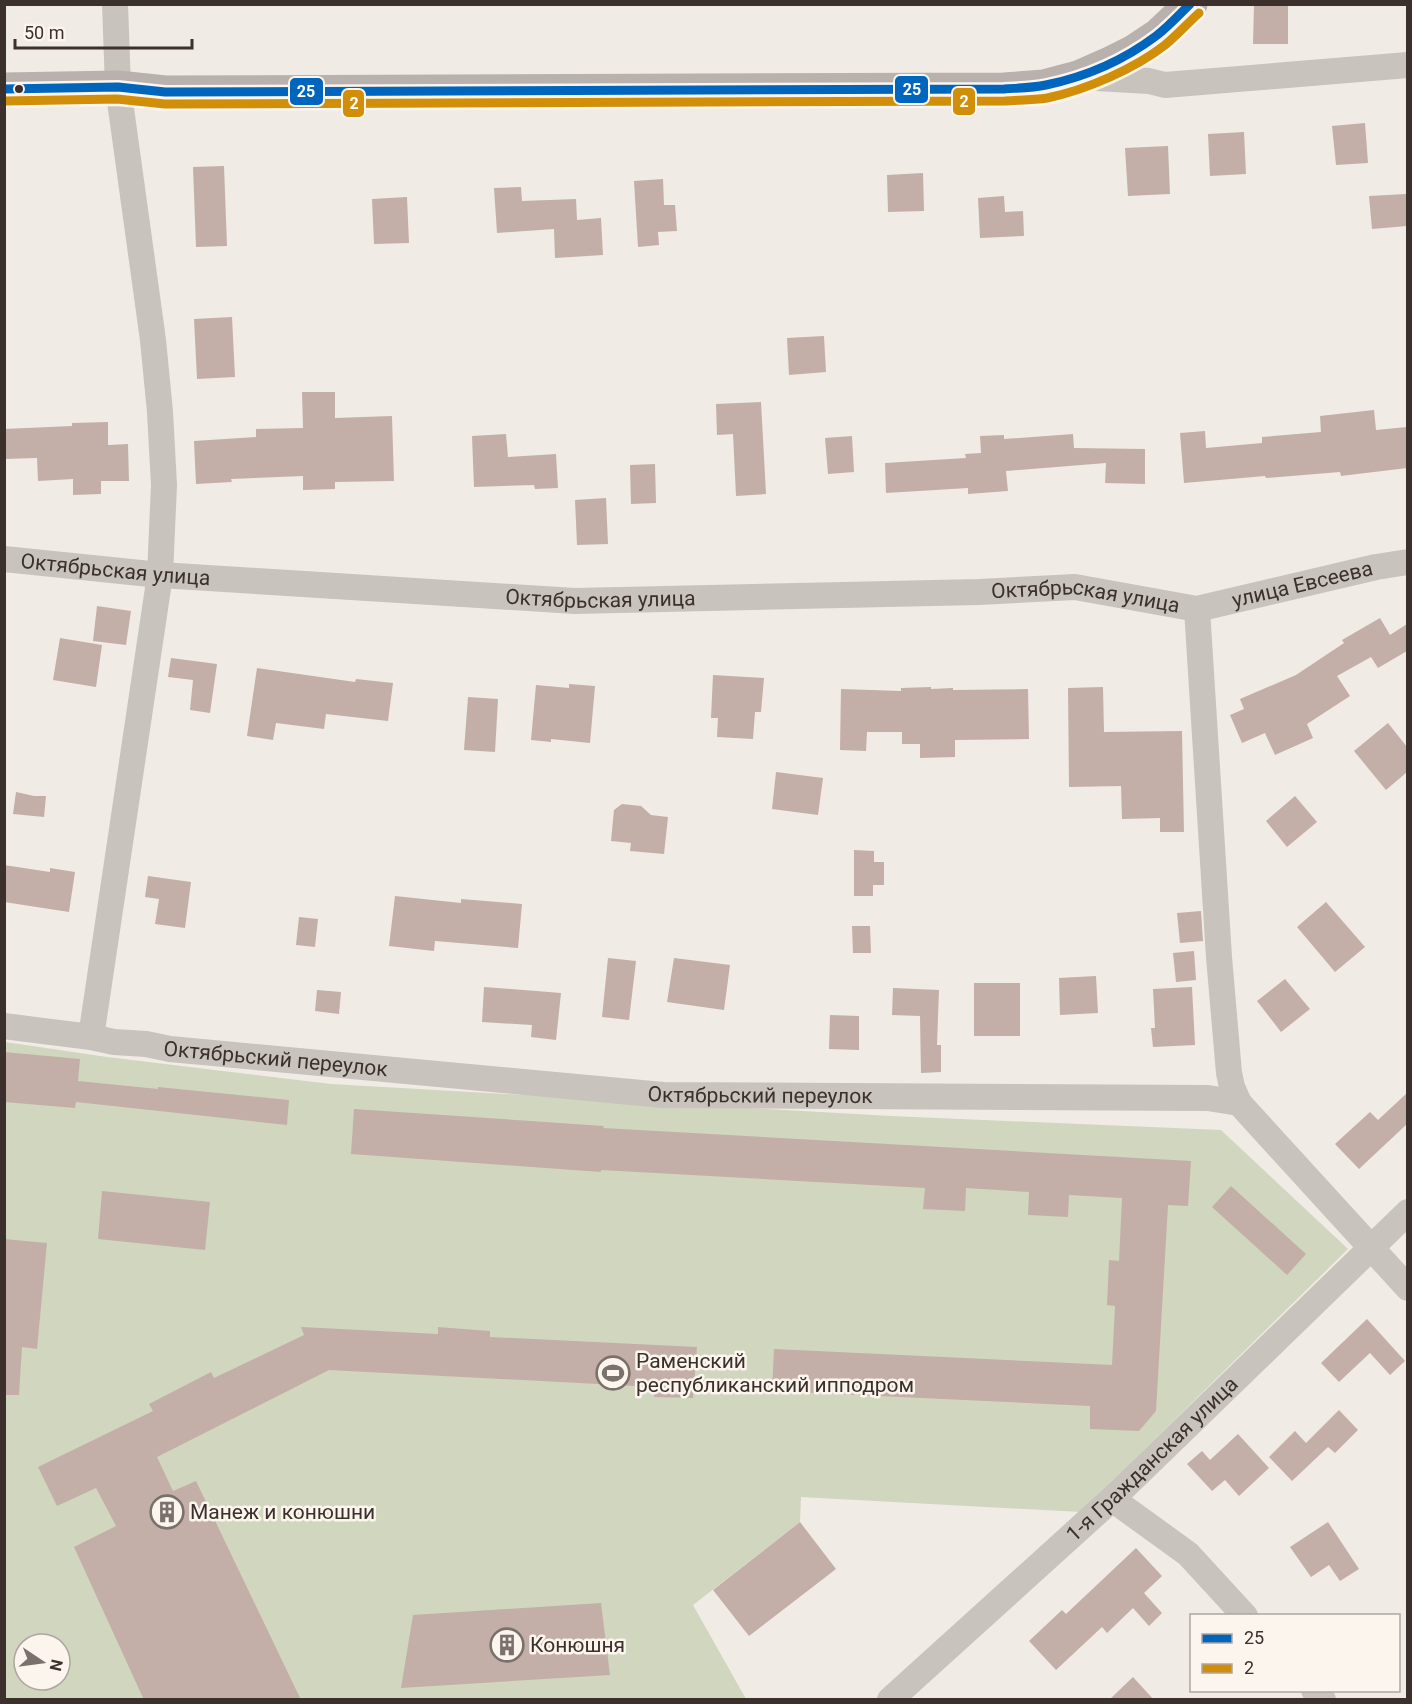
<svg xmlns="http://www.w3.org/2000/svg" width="1412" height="1704" viewBox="0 0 1412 1704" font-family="Roboto,sans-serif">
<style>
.green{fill:#d1d6bf;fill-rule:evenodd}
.building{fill:#c3afa7}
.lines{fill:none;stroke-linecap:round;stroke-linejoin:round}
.street{stroke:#c9c3be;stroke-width:26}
.primary{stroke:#b8b1ad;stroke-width:33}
.bus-1-casing{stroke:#fbf5ee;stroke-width:14}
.bus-2-casing{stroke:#fbf5ee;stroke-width:14}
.bus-1{stroke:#0065bd;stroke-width:9}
.bus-2{stroke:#d18e09;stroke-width:9}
.bus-dot{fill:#3b302b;stroke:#fbf5ee;stroke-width:2}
.labels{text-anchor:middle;stroke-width:5;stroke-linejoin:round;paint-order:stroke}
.street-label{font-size:21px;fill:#3b302b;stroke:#fbf5ee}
.poi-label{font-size:21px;fill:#3b302b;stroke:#fbf5ee;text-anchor:start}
.line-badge{stroke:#fbf5ee;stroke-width:2}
.badge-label{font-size:16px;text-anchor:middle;font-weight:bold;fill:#fff}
</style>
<rect width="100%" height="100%" fill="#f0ebe5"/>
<path class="green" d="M 5,1042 L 107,1057 L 331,1084 L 891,1116 L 1221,1130 L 1348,1249 L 1081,1512 L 801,1497 L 800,1522 L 693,1605 L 746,1699 L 5,1700 ZM 24,1644 L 60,1644 L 60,1680 L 24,1680 Z"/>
<path class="building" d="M 1254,4 L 1288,4 L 1288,44 L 1253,44 Z
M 1365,123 L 1368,163 L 1336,165 L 1332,126 Z
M 1244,132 L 1246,174 L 1210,176 L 1208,134 Z
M 1168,146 L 1170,194 L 1128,196 L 1125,148 Z
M 224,166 L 227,246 L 196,247 L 193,167 Z
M 923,173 L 924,211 L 888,212 L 887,175 Z
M 663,179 L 664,205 L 675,205 L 677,231 L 658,232 L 659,245 L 638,247 L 634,181 Z
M 521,187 L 522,201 L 576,199 L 577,220 L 601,218 L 603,255 L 555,258 L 554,229 L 497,233 L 494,188 Z
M 1406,194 L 1407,226 L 1372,229 L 1369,196 Z
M 1004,196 L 1005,212 L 1023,211 L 1024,236 L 980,238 L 978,198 Z
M 407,197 L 409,243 L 374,244 L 372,199 Z
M 232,317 L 235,377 L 197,379 L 194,319 Z
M 824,336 L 826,372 L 789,375 L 787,338 Z
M 302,392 L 335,392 L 335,418 L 392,416 L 394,481 L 335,482 L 335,489 L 303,490 L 303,476 L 231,479 L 232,482 L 196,484 L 194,441 L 256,437 L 256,429 L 303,428 Z
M 761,402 L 766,494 L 736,496 L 733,434 L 717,435 L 716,404 Z
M 1374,410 L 1376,430 L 1407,427 L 1407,468 L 1341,476 L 1340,472 L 1266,478 L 1265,476 L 1184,483 L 1180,433 L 1205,431 L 1206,448 L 1262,443 L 1262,437 L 1321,432 L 1320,416 Z
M 108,422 L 108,445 L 128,444 L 129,481 L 101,481 L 101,494 L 73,495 L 73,479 L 38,481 L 37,458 L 4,459 L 4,429 L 72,426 L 72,423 Z
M 506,434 L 508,457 L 556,454 L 558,488 L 535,489 L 534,485 L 474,487 L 472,436 Z
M 1073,434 L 1074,448 L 1145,449 L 1145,484 L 1105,483 L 1106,463 L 1006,471 L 1008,491 L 968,494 L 968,488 L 886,493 L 885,463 L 966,458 L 965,454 L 981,453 L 980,436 L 1004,435 L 1004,439 Z
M 852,436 L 854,472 L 828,474 L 825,438 Z
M 655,464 L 656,503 L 631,504 L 630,465 Z
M 606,498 L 608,544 L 577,545 L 575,500 Z
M 97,606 L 131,611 L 126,645 L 93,641 Z
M 1380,618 L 1390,635 L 1407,624 L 1407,651 L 1378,668 L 1371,657 L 1337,676 L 1350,696 L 1307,724 L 1313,738 L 1275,755 L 1265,733 L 1242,743 L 1230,715 L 1244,709 L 1240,699 L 1296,675 L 1344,643 L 1342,640 Z
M 60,638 L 102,645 L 96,687 L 53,680 Z
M 171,658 L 217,664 L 210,713 L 190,710 L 193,680 L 168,677 Z
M 257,668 L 355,682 L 356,679 L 393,683 L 388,721 L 326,714 L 324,729 L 276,723 L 273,740 L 247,736 Z
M 713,675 L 764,678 L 761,712 L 755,712 L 753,739 L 717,737 L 718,718 L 711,718 Z
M 569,684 L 595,686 L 590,743 L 551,739 L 551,742 L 531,740 L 536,685 L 569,688 Z
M 931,687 L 931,689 L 953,688 L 953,690 L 1028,689 L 1029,739 L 955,740 L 955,757 L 920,758 L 920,744 L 902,744 L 902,732 L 867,732 L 866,751 L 840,750 L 841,689 L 901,691 L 901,688 Z
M 1103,687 L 1104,732 L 1182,731 L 1184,832 L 1160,832 L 1160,818 L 1122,819 L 1121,786 L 1069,787 L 1068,688 Z
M 468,697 L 498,699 L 495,752 L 464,750 Z
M 1388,723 L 1407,747 L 1407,772 L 1386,790 L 1354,751 Z
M 776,772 L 823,778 L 818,815 L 772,809 Z
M 16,792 L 34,796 L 46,796 L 44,817 L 13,814 Z
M 1295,796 L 1317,822 L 1287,847 L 1266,821 Z
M 622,804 L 641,806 L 651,815 L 668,817 L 664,854 L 630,851 L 631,843 L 611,841 L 614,810 Z
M 854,850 L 874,851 L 874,862 L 884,862 L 884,885 L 873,885 L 873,896 L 854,896 Z
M 4,865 L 50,872 L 50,868 L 75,872 L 69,912 L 4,902 Z
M 148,876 L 191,882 L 185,928 L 155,924 L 159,899 L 145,897 Z
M 395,896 L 461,903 L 461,899 L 522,904 L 518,948 L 435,941 L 434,951 L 389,946 Z
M 1326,902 L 1365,947 L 1335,972 L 1297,927 Z
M 1201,911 L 1203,941 L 1180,943 L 1177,913 Z
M 299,917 L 318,919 L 315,947 L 296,945 Z
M 852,926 L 870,926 L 871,953 L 853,953 Z
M 1194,951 L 1196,980 L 1176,982 L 1173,953 Z
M 608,958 L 636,961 L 629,1020 L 602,1017 Z
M 674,958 L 730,965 L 724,1010 L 667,1002 Z
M 1096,976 L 1098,1013 L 1060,1015 L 1059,978 Z
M 1285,979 L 1310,1009 L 1281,1032 L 1257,1001 Z
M 974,983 L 1020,983 L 1020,1036 L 974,1036 Z
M 484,987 L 561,993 L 556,1040 L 531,1037 L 532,1025 L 482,1022 Z
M 1192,987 L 1195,1045 L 1153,1047 L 1151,1028 L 1155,1028 L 1153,989 Z
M 893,988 L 939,990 L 937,1045 L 941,1045 L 941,1072 L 921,1073 L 920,1016 L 892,1015 Z
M 317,990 L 341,992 L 339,1014 L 315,1011 Z
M 830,1015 L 859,1016 L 859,1050 L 829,1049 Z
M 4,1052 L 80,1059 L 78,1081 L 158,1089 L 158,1087 L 289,1100 L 287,1125 L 76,1102 L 75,1108 L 4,1102 Z
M 1407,1093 L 1407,1124 L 1359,1169 L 1335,1144 L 1370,1112 L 1378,1120 Z
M 354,1109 L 604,1126 L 603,1128 L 1191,1161 L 1188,1206 L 1168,1205 L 1156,1411 L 1139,1431 L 1090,1429 L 1090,1406 L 772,1391 L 774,1349 L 1112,1365 L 1115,1306 L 1107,1305 L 1109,1260 L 1119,1261 L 1122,1198 L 1069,1195 L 1068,1217 L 1028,1215 L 1029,1192 L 966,1188 L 965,1211 L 923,1209 L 925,1188 L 601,1170 L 601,1172 L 351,1154 Z
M 1231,1186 L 1306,1254 L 1287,1275 L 1212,1207 Z
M 102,1191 L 210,1202 L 205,1250 L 98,1239 Z
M 4,1239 L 47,1243 L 37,1349 L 22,1347 L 19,1395 L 4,1395 Z
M 1367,1319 L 1405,1361 L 1390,1375 L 1370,1353 L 1339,1382 L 1321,1363 Z
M 301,1327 L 438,1334 L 438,1327 L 490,1331 L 490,1337 L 697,1347 L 693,1398 L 654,1397 L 654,1387 L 329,1370 L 157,1457 L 173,1491 L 196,1481 L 301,1700 L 144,1700 L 74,1547 L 116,1526 L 96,1488 L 57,1506 L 38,1467 L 153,1411 L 149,1404 L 211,1372 L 214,1378 L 304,1335 Z
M 1339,1410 L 1358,1430 L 1335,1453 L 1328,1447 L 1292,1481 L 1269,1457 L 1295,1431 L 1306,1443 Z
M 1238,1434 L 1269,1468 L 1239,1496 L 1225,1480 L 1212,1491 L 1187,1464 L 1202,1451 L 1210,1460 Z
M 800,1522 L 836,1569 L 749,1636 L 713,1590 Z
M 1328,1522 L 1359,1569 L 1340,1581 L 1329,1565 L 1311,1577 L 1290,1547 Z
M 1136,1548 L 1162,1576 L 1144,1593 L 1162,1613 L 1149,1626 L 1133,1608 L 1107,1633 L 1102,1627 L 1056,1670 L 1029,1641 L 1062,1610 L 1066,1614 Z
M 601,1603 L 610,1675 L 401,1688 L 413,1615 Z
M 1133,1677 L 1154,1700 L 1109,1700 Z"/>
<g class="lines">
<g class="street">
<path d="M 1079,77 L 1149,81 L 1165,85 L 1408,65"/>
<path id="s1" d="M 4,559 L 160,575 L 575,601 L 979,592 L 1075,587 L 1197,609 L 1376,567 L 1408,562"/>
<path d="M 1197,609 L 1219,957 L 1229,1073 L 1232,1087 L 1239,1103"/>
<path id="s2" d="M 4,1026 L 91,1037 L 114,1042 L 146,1044 L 170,1049 L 663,1095 L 1208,1098 L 1239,1103 L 1408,1288"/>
<path d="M 91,1037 L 160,575 L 164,485 L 160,412 L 153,340 L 118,87 L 115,4"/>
<path d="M 1112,1499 L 1188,1554 L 1245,1616"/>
<path d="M 1314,1690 L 1323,1700"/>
<path id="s3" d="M 890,1700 L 1112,1499 L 1408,1212"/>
</g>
<path class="primary" d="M 4,89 L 118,87 L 165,92 L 1004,89 L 1044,86 L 1078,77 L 1112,62 L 1134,51 L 1158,35 L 1191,4"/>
<g class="bus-1-casing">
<path id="bus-1" d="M 4,89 L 118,87 L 165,92 L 1004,89 C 1018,88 1032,88 1046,85 C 1085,77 1124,60 1156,36 C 1168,27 1179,15 1190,4"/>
</g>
<g class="bus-2-casing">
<path id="bus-2" d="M 4,101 L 117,99 L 165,104 L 1005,101 C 1019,100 1033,100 1047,98 C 1086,90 1134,69 1165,45 C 1177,35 1188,23 1199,13"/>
</g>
<use href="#bus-1" class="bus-1"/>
<use href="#bus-2" class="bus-2"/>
</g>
<defs>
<g id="stadium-ring" transform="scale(1.725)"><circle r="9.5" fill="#fbf5ee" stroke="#7a716c" stroke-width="1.5"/><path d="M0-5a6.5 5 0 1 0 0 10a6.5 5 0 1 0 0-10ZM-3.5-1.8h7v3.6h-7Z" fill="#7a716c"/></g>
<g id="building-ring" transform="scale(1.725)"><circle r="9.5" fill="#fbf5ee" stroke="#7a716c" stroke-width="1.5"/><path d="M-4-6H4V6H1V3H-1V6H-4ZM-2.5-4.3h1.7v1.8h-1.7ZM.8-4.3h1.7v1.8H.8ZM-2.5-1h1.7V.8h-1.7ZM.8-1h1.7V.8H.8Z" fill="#7a716c"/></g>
</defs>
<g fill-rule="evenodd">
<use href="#stadium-ring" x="613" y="1373"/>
<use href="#building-ring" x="167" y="1512"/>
<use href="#building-ring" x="507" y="1645"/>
</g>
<circle class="bus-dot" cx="19" cy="89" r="5"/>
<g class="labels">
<g class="street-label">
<text dy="7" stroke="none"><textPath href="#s1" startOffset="112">Октябрьская улица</textPath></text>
<text dy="7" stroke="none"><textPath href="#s1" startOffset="1305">улица Евсеева</textPath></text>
<text dy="7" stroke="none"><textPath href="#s1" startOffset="598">Октябрьская улица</textPath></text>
<text dy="7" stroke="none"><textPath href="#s1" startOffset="1084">Октябрьская улица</textPath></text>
<text dy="7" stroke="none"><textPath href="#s2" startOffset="274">Октябрьский переулок</textPath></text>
<text dy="7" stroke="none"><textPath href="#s2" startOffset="760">Октябрьский переулок</textPath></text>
<text dy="7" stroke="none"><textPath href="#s3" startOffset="356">1-я Гражданская улица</textPath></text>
</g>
<g class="poi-label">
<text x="636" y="1368">Раменский<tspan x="636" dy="24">республиканский ипподром</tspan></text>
<text x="190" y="1519">Манеж и конюшни</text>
<text x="530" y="1652">Конюшня</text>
</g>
</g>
<g class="line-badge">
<rect x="894" y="75" width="35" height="29" rx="6" fill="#0065bd"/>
<rect x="289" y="77" width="35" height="29" rx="6" fill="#0065bd"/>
<rect x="952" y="87" width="24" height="29" rx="6" fill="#d18e09"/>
<rect x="342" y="89" width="23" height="29" rx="6" fill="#d18e09"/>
</g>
<g class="badge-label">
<text x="912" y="95">25</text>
<text x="306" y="97">25</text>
<text x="964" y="107">2</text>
<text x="354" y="109">2</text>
</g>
<rect width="1412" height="1704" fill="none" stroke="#3b302b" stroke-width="12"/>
<rect x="1190" y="1614" width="210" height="78" fill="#fbf5ee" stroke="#aea6a0" stroke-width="1.5"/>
<rect x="1202" y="1634" width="30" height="9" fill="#0065bd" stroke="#aea6a0" stroke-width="1.5"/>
<text x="1244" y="1644" font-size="18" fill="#3b302b">25</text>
<rect x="1202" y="1664" width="30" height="9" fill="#d18e09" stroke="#aea6a0" stroke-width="1.5"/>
<text x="1244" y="1674" font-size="18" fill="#3b302b">2</text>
<g transform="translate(42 1662) rotate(103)"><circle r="28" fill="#fbf5ee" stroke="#aea6a0" stroke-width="1.5"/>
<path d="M0-4.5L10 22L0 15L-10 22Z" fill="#7a716c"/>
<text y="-9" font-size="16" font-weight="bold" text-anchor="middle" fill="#3b302b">N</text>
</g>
<path d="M15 39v9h177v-9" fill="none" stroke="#3b302b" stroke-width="3"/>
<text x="24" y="39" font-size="18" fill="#3b302b" stroke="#fbf5ee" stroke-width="4.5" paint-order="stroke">50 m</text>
</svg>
